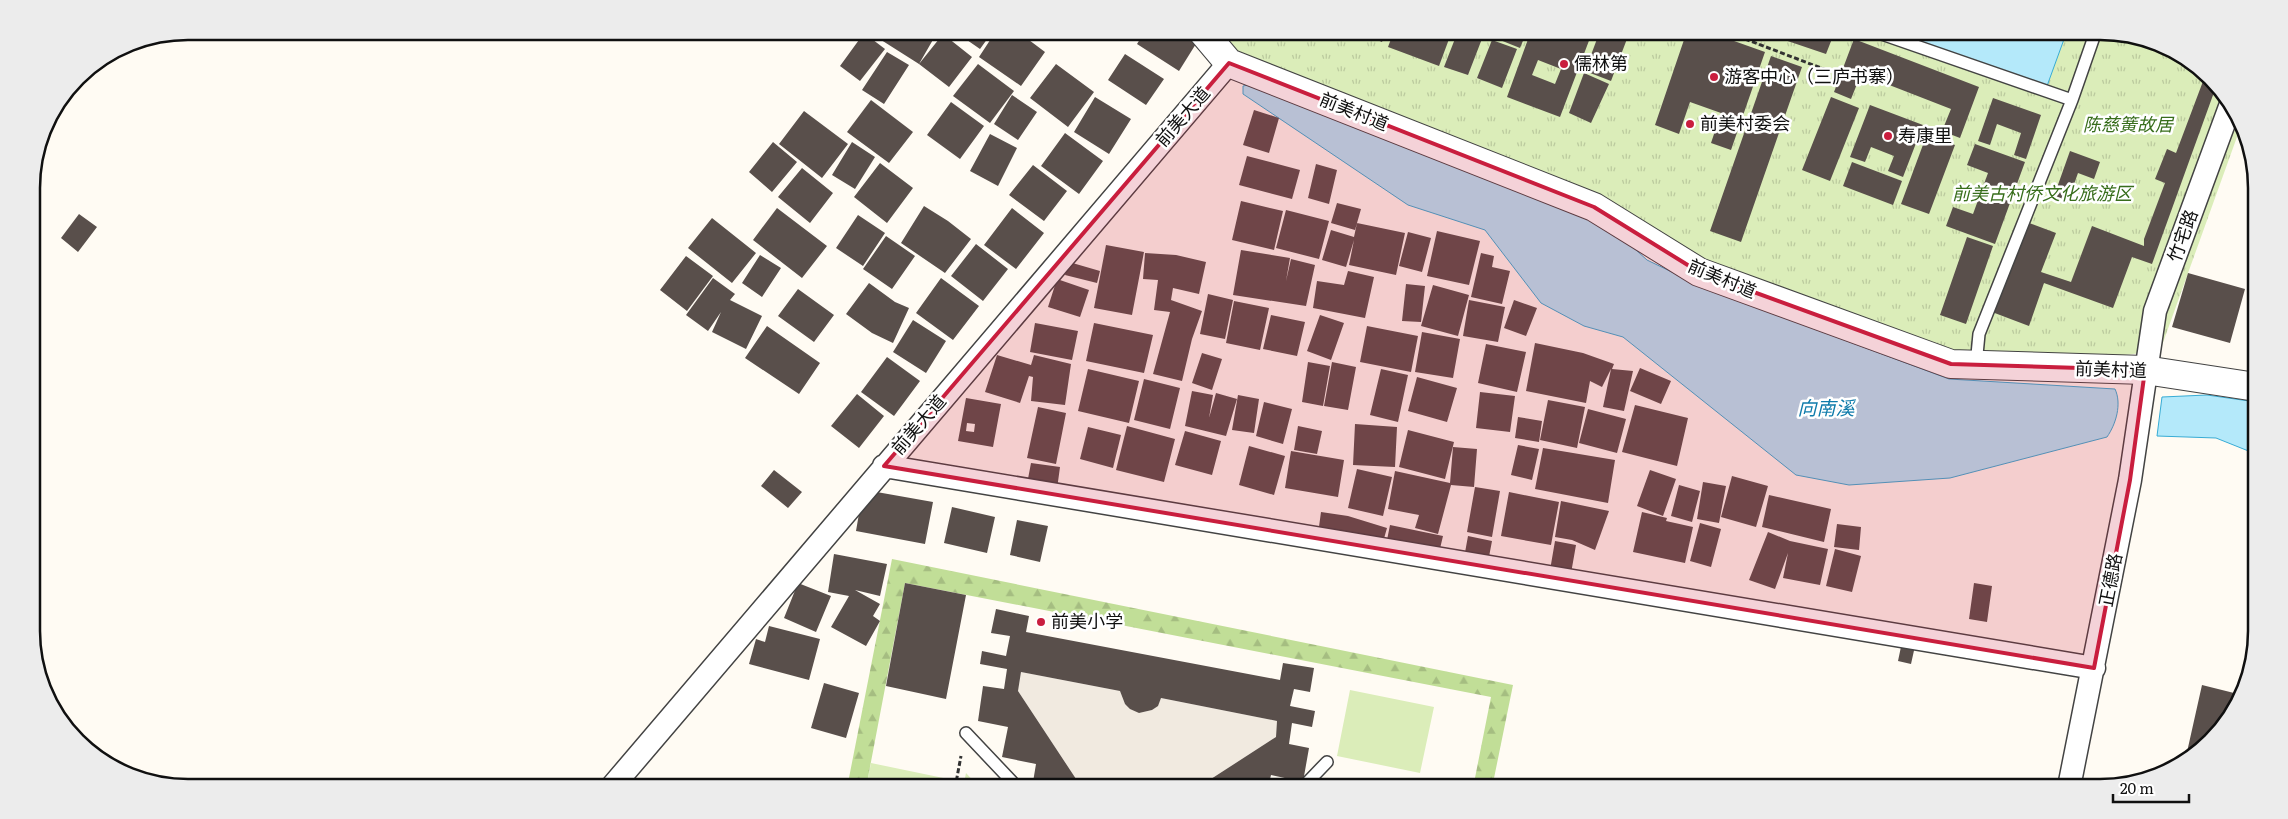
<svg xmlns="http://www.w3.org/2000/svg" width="2288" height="819" viewBox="0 0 2288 819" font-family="Literata,'Noto Sans SC',serif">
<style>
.grass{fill:#dbedb9}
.forest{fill:url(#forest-firs)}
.park{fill:url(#park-tufts)}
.plaza{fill:#f1eae0}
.water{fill:#b4e9fa;stroke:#37acd5}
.building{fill:#594f4b;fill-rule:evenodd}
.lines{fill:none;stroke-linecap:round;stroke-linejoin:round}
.service-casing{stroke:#434343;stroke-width:14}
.minor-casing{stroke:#434343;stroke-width:25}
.tertiary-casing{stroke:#434343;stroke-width:30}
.path{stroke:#323232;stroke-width:3;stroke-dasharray:5 2.5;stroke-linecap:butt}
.service{stroke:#fff;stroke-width:11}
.minor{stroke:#fff;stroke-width:22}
.tertiary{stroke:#fff;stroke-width:28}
.marked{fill:#c91e3e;fill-opacity:0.2;stroke:#c91e3e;stroke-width:4;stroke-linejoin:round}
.poi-dot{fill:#c91e3e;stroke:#fff;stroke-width:2}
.labels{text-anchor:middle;stroke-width:5;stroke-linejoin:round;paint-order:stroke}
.poi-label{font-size:18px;fill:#101010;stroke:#fff;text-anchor:start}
.street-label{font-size:18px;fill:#101010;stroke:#fff}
.park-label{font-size:18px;font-style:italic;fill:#376d1b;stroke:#fff}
.water-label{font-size:19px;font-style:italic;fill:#107cab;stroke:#fff}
.rim{fill:none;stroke:#101010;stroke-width:2.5}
</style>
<defs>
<pattern id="forest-firs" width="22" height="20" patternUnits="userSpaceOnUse" patternTransform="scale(1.25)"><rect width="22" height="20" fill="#c1de97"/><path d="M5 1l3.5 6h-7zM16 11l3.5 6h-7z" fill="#a5bd81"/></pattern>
<pattern id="park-tufts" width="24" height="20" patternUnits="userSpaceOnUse" patternTransform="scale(1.25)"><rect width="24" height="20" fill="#dbedb9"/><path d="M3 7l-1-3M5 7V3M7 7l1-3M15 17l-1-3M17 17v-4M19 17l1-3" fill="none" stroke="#bbca9e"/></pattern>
</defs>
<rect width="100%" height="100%" fill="#fffbf3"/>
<path class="grass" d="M 1350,690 L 1434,707 L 1420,773 L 1337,756 Z
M 871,763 L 953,780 L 951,788 L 866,788 Z
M 966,773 L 980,788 L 963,788 Z"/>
<path class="forest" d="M 892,559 L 1513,685 L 1492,788 L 1473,788 L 1491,697 L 905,583 L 866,788 L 847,788 Z"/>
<path class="park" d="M 1214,31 L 2100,31 L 2150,39 L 2218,85 L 2242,123 L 2160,351 L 2079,360 L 1942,352 L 1707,262 L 1566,181 L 1234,55 Z"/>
<path class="plaza" d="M 1021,672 L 1120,691 L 1125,704 L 1139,713 L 1152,710 L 1158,705 L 1161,698 L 1277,721 L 1276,737 L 1197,788 L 1082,788 L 1018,691 Z"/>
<path class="water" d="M 1892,31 L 2067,31 L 2047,86 Z
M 1253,84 L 1604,221 L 1647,260 L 1705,288 L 1949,379 L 2115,389 C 2122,404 2116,424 2107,437 L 1950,478 L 1849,485 L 1796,475 L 1623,337 L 1584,326 L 1541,303 L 1485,230 L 1408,205 L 1243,94 L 1243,86 Z
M 2207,395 L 2256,402 L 2256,454 L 2216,438 L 2157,436 L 2162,397 Z"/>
<path class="building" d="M 867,31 L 938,31 L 919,64 L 943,34 L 972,57 L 949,87 L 919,64 Z
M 954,31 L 993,31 L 980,49 Z
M 996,31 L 1017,31 L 1045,52 L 1021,86 L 979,57 Z
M 1028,31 L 1046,31 L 1040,40 Z
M 1145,31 L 1188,31 L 1199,39 L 1179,71 L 1137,44 Z
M 1355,31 L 1386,31 L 1382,42 Z
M 1394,31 L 1425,31 L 1431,33 L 1432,31 L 1452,31 L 1439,66 L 1388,47 Z
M 1458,31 L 1485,31 L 1468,75 L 1444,67 Z
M 1492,31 L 1527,31 L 1520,48 L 1490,36 Z
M 1531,31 L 1573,31 L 1590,38 L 1560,117 L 1507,97 ZM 1538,60 L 1561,69 L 1555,84 L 1532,75 Z
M 1600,31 L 1630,31 L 1611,81 L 1585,71 Z
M 1687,31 L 1706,31 L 1765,52 L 1731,150 L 1711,143 L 1721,113 L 1690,102 L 1679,134 L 1655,125 Z
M 1758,31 L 1835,31 L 1826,54 Z
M 864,33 L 885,49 L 860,81 L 840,66 Z
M 1854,39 L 1979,87 L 1960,138 L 1942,131 L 1951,109 L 1861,74 L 1851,99 L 1834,92 Z
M 1492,40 L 1517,49 L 1502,88 L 1477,78 Z
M 887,52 L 909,65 L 884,104 L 862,90 Z
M 1125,54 L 1164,79 L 1146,105 L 1108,80 Z
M 1771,56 L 1802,67 L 1741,242 L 1710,231 Z
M 978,64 L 1014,91 L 990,123 L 953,96 Z
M 1056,64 L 1094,92 L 1068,127 L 1030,98 Z
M 1584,73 L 1609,84 L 1591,123 L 1569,113 Z
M 2205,76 L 2217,84 L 2152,264 L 2132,257 L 2113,308 L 2044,283 L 2029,326 L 1992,312 L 2029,223 L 2056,233 L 2041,272 L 2071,282 L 2092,226 L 2144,246 L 2144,239 L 2165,183 L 2155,179 L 2167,149 L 2176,153 Z
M 1012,95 L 1037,112 L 1018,140 L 994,124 Z
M 1095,97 L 1131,119 L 1109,154 L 1074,132 Z
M 1831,97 L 1859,108 L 1830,181 L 1802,170 Z
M 1993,98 L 2041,115 L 2026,159 L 2014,155 L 2021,133 L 1997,124 L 1990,145 L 1978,141 Z
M 871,100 L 913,132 L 889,163 L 847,132 Z
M 951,102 L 984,126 L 960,159 L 927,135 Z
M 1870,105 L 1923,125 L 1903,177 L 1888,171 L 1894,156 L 1871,147 L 1865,162 L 1850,157 Z
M 1254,110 L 1279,118 L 1269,153 L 1243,145 Z
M 804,111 L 848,144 L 822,178 L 779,144 Z
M 1065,133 L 1103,161 L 1079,194 L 1041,166 Z
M 990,134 L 1017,148 L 998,186 L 970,171 Z
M 1927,134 L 1955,145 L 1929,214 L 1901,204 Z
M 773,142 L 797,162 L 772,192 L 749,172 Z
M 852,142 L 875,157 L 855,189 L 832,175 Z
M 1975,144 L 2025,162 L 1995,244 L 1946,226 L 1953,207 L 1973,214 L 1988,173 L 1967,165 Z
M 2070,151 L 2100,162 L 2094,179 L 2078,173 L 2068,201 L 2054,196 Z
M 1247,156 L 1300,170 L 1292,199 L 1239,185 Z
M 1852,162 L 1902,181 L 1893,205 L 1843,186 Z
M 880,163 L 913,188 L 887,223 L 854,197 Z
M 1316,164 L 1337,170 L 1329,204 L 1308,198 Z
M 1033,165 L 1067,191 L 1044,221 L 1009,195 Z
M 802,168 L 833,193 L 810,223 L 778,197 Z
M 1241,201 L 1283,211 L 1274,250 L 1232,240 Z
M 1337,203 L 1361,209 L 1355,230 L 1331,223 Z
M 924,206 L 948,221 L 971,239 L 945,273 L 901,243 Z
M 777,208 L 827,246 L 802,278 L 753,240 Z
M 1012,208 L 1044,233 L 1016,269 L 984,245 Z
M 1286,210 L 1329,221 L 1319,259 L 1276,248 Z
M 79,214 L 97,227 L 78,252 L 61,238 Z
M 858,215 L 885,233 L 863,266 L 836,248 Z
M 712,218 L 756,253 L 732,283 L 688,248 Z
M 1357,223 L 1405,233 L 1396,275 L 1349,265 L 1354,240 L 1346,267 L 1322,260 L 1331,230 L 1354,237 Z
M 1437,231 L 1480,241 L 1469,285 L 1427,276 Z
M 1408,232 L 1431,238 L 1422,272 L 1399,266 Z
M 886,236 L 915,256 L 892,289 L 863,269 Z
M 1967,237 L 1993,246 L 1966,324 L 1940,315 Z
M 976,244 L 1008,269 L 983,301 L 951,276 Z
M 1106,245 L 1144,252 L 1132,315 L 1094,308 Z
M 1241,250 L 1290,258 L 1286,281 L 1291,259 L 1315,265 L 1306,306 L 1233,295 Z
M 1145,253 L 1176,255 L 1206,262 L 1199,294 L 1173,288 L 1171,300 L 1202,311 L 1192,339 L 1182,381 L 1153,374 L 1170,312 L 1154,310 L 1158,280 L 1143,279 Z
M 1481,253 L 1494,256 L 1492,267 L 1510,271 L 1502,304 L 1471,297 Z
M 760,255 L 781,268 L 762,297 L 742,283 Z
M 686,256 L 713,276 L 687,311 L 660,290 Z
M 1069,262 L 1100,271 L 1097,283 L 1065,275 Z
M 1348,271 L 1374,277 L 1365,318 L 1313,308 L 1317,281 L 1344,285 Z
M 2188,273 L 2245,289 L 2230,343 L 2172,327 Z
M 713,278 L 735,294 L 730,300 L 762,316 L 746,349 L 712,332 L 721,312 L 708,331 L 686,315 Z
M 941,278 L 979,306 L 953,340 L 916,313 Z
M 1057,279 L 1089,290 L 1080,317 L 1048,307 Z
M 869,283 L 895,302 L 909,308 L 893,343 L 872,333 L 846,314 Z
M 1406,284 L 1425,286 L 1421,322 L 1402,321 Z
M 1433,285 L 1469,295 L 1458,336 L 1421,326 Z
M 798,289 L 834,315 L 814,342 L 778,316 Z
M 1208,294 L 1233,300 L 1225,339 L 1200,334 Z
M 1469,300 L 1505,307 L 1498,342 L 1463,336 Z
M 1514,300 L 1537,308 L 1526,336 L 1504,328 Z
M 1234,301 L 1269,308 L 1260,350 L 1226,343 Z
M 1271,315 L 1305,322 L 1297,356 L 1263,349 Z
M 1320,315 L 1344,323 L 1331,360 L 1307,351 Z
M 913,320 L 946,341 L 926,373 L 893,352 Z
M 1035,323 L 1078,331 L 1072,360 L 1030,352 Z
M 1094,323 L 1153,335 L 1144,373 L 1086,361 Z
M 767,326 L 820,363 L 799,394 L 745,358 Z
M 1367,326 L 1418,336 L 1411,372 L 1360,362 Z
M 1422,332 L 1460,339 L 1453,378 L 1415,372 Z
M 1535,343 L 1583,353 L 1614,364 L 1612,369 L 1633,371 L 1624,411 L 1603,407 L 1611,369 L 1602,387 L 1590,381 L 1586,403 L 1526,391 Z
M 1486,344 L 1526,352 L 1517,392 L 1478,383 Z
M 1202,353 L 1222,359 L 1212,390 L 1192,383 Z
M 997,355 L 1031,365 L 1034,355 L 1071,364 L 1065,405 L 1031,401 L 1033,377 L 1029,376 L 1020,403 L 985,392 Z
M 887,357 L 920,381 L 894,416 L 861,392 Z
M 1308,362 L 1330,366 L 1323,406 L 1302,402 Z
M 1332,362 L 1356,367 L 1348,410 L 1324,406 Z
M 1640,368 L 1671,381 L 1661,404 L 1630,391 Z
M 1088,369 L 1139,381 L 1129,423 L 1078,411 Z
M 1381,369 L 1408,375 L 1398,422 L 1370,415 Z
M 1417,377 L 1457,388 L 1447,422 L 1408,411 Z
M 1144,379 L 1180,388 L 1170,429 L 1134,420 Z
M 1192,391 L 1213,395 L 1209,418 L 1216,393 L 1237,399 L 1226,436 L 1185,426 Z
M 1480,392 L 1515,396 L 1510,432 L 1476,428 Z
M 857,394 L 884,416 L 859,448 L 831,426 Z
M 1238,395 L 1259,399 L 1254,433 L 1232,430 Z
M 966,398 L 1001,404 L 993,447 L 958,441 ZM 967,423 L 975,424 L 974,432 L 966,431 Z
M 1548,400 L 1585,407 L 1577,448 L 1540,440 Z
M 1264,402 L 1292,409 L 1283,444 L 1256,436 Z
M 1635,405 L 1688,418 L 1677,466 L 1622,452 Z
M 1038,407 L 1066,413 L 1056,464 L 1027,458 Z
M 1588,409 L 1626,419 L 1617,453 L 1579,443 Z
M 1518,417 L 1542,421 L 1539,442 L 1515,438 Z
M 1355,424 L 1397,427 L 1395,467 L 1353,465 Z
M 1127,426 L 1175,439 L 1164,482 L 1116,470 Z
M 1298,426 L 1322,431 L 1317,454 L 1294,450 Z
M 1088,427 L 1121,435 L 1113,468 L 1080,459 Z
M 1408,430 L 1454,442 L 1445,479 L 1399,467 Z
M 1185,431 L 1221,441 L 1212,475 L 1175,465 Z
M 1518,445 L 1539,449 L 1532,480 L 1511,475 Z
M 1249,446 L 1285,456 L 1274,495 L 1239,485 Z
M 1453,447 L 1477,449 L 1474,487 L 1451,485 L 1438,534 L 1415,528 L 1419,515 L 1388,509 L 1395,471 L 1450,483 Z
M 1543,448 L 1615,460 L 1608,503 L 1535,489 Z
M 1291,451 L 1344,460 L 1338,497 L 1285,488 Z
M 1031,463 L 1060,467 L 1057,489 L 1027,484 Z
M 1357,469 L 1392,477 L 1383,516 L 1348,508 Z
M 774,470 L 802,492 L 788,508 L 761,486 Z
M 1650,470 L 1676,479 L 1663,516 L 1637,506 Z
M 1732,476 L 1768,486 L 1756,527 L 1721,517 Z
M 1703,482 L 1726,486 L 1719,523 L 1697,519 Z
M 1679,485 L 1700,491 L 1692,522 L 1671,516 Z
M 1475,487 L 1500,491 L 1492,537 L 1467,532 Z
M 871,491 L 933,502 L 925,544 L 856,531 L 861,502 L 869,504 Z
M 1509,492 L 1559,502 L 1551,545 L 1501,536 Z
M 1769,495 L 1831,509 L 1824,542 L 1762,527 Z
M 1561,501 L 1609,511 L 1595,550 L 1572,540 L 1555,537 Z
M 952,507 L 995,517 L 987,553 L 944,543 Z
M 1321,512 L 1348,516 L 1387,528 L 1381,549 L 1318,534 Z
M 1642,512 L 1667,518 L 1666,521 L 1693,527 L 1685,563 L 1633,552 Z
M 1017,520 L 1048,526 L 1040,562 L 1010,555 Z
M 1700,523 L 1721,529 L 1711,567 L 1690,561 Z
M 1837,524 L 1861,527 L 1859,550 L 1834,547 Z
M 1390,525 L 1443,536 L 1438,557 L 1386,545 Z
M 1768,532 L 1790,541 L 1828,549 L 1820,585 L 1783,578 L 1788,553 L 1775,589 L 1749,580 Z
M 1468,536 L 1492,541 L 1488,562 L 1464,558 Z
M 1555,541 L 1576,545 L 1570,579 L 1549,576 Z
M 1835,549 L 1861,556 L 1852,592 L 1826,586 Z
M 834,554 L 887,564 L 880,596 L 855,590 L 880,604 L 873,616 L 880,621 L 866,646 L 831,627 L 849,596 L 828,592 Z
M 798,583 L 831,596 L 816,632 L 784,618 Z
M 905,583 L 966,595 L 946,699 L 886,686 Z
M 1974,583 L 1992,586 L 1987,622 L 1969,619 Z
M 996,609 L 1029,616 L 1026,632 L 1280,680 L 1283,663 L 1314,668 L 1310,692 L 1294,689 L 1290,706 L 1315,711 L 1312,727 L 1292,723 L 1289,744 L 1309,748 L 1303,782 L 1271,775 L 1268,788 L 1197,788 L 1276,737 L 1277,721 L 1161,698 L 1158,706 L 1152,710 L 1139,713 L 1130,709 L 1125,704 L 1120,691 L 1021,672 L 1018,691 L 1082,788 L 1032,788 L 1036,764 L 1002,757 L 1008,727 L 978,721 L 983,686 L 1004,689 L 1007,669 L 980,664 L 982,651 L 1006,656 L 1010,636 L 991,633 Z
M 769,626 L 820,639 L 809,680 L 749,664 L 756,639 L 765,642 Z
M 2255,634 L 2256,634 L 2251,665 L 2244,663 Z
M 1902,642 L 1915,646 L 1911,664 L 1898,661 Z
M 824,683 L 859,693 L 846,738 L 811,728 Z
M 2202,685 L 2242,695 L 2230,718 L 2196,755 L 2185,761 Z"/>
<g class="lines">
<g class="service-casing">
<path id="service" d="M 1873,31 L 2072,100
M 1976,365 L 1979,334 L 2072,100 L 2096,31
M 966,733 L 1018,788
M 1302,788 L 1327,762"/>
</g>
<g class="minor-casing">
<path id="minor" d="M 884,466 L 2094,668
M 2069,787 L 2130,480 L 2155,311 L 2231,104
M 611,788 L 1229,63"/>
</g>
<g class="tertiary-casing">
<path id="tertiary" d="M 1202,31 L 1229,63 L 1594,207 L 1699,272 L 1951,364 L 2145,370 L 2256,387"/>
</g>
<path class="path" d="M 1724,31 L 1829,71
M 955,788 L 961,756"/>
<use href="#service" class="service"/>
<use href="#minor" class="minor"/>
<use href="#tertiary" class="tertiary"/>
</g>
<path class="marked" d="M 1229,63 L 1594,207 L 1699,272 L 1951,364 L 2145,370 L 2130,480 L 2094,668 L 884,466 Z"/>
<g class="poi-dot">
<circle cx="1564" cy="64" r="5"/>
<circle cx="1714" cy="77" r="5"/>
<circle cx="1690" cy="124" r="5"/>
<circle cx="1888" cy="136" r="5"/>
<circle cx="1041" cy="622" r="5"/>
</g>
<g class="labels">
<g class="poi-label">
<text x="1574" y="70">儒林第</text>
<text x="1724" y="83">游客中心（三庐书寨）</text>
<text x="1700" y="130">前美村委会</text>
<text x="1898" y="142">寿康里</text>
<text x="1051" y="628">前美小学</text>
</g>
<g class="street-label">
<text transform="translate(1354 112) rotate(22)" y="6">前美村道</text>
<text transform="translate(1183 117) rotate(-49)" y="6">前美大道</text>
<text transform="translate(2183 236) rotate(-70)" y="6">竹宅路</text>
<text transform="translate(1722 279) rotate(23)" y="6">前美村道</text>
<text transform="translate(2111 370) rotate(2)" y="6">前美村道</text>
<text transform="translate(919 425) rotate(-49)" y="6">前美大道</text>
<text transform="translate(2111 580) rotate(-79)" y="6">正德路</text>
</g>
<g class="park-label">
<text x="2128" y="131">陈慈簧故居</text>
<text x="2042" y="200">前美古村侨文化旅游区</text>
</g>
<g class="water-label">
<text x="1826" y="415">向南溪</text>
</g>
</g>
<path d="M0 0H2288V819H0ZM188 40H2100A148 148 0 0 1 2248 188V631A148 148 0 0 1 2100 779H188A148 148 0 0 1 40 631V188A148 148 0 0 1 188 40Z" fill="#ececec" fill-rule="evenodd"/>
<path class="rim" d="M188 40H2100A148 148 0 0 1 2248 188V631A148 148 0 0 1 2100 779H188A148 148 0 0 1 40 631V188A148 148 0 0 1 188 40Z"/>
<path d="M2113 794v8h76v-8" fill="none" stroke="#101010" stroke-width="2.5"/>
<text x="2120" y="794" font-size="15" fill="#101010" stroke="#ffffff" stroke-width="4" paint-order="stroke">20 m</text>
</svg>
